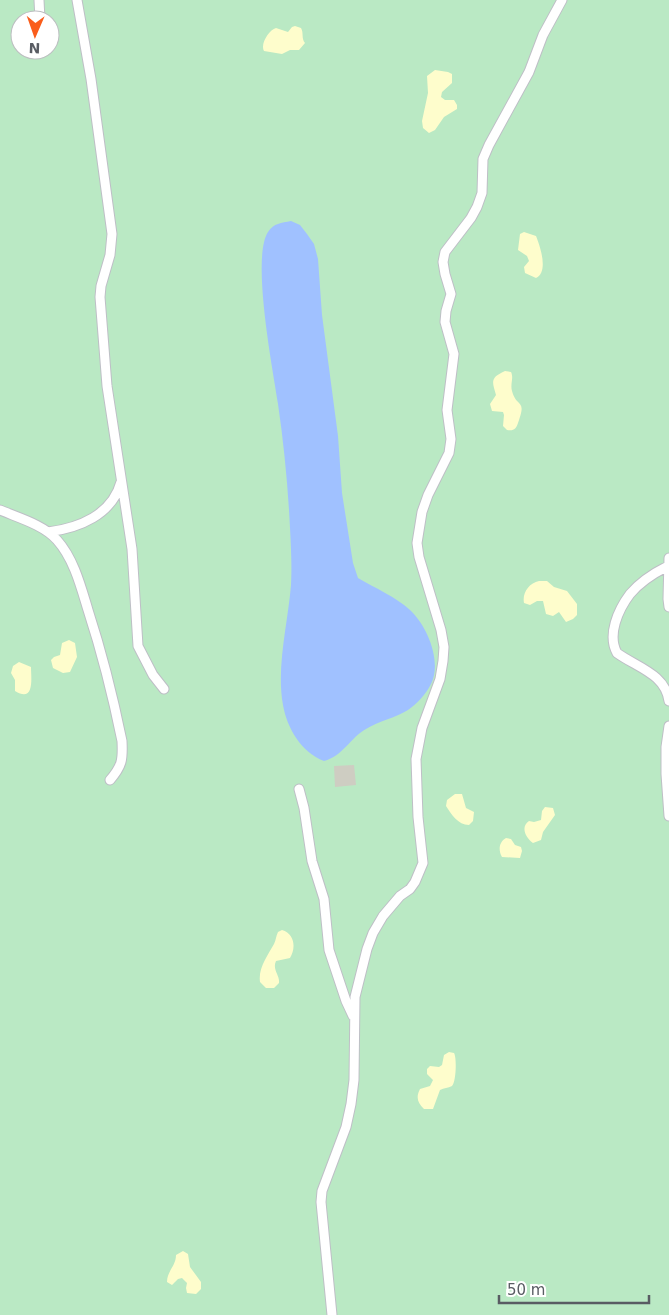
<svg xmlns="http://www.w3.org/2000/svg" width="669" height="1315" viewBox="0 0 669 1315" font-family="'DejaVu Sans',sans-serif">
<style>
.green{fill:#bae9c4;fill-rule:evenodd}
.sand{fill:#fefdcc}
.water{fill:#a0c1ff}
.building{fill:#cecdc2}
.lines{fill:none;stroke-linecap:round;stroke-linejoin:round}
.service-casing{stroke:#bebfc6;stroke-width:11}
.service{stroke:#fff;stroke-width:9}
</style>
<rect width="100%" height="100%" fill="#eeeee1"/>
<path class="green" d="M 0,0 L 669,0 L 669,1315 L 0,1315 ZM 20,20 L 50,20 L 50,50 L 20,50 Z"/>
<path class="sand" d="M 295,26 L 301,28 C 304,33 301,38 305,43 L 299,50 L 290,50 L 282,54 L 264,51 C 260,44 269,30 276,28 L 288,32 L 292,27 Z
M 435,70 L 448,72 L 452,74 L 452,83 L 442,92 L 441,97 L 445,100 L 454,100 L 457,105 L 457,109 L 444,117 L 435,130 L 429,133 L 423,128 L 422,121 L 428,93 L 427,76 Z
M 524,232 L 536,236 C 540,246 549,272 536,278 L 525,273 L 524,267 L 529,261 L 527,256 L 518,250 L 520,234 Z
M 505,371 L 511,372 C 514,378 510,384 512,391 C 517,409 527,398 518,423 C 516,429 514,431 507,430 L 503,426 L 504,415 L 503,412 L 492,411 L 490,404 L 496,395 C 492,381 490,378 505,371 Z
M 539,581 L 547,581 L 554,587 L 567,591 L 577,604 L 577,615 L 573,619 L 566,622 L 559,612 L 553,616 L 546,614 L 543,601 L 537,601 L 530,605 L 524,603 C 522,593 529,583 539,581 Z
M 69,640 L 75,643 L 77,657 L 70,672 L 63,673 L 53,668 L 51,660 L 54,657 L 60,655 L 62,643 Z
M 19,662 L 31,667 C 31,678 35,703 15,691 L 15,680 L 11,673 L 13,666 Z
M 455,794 L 462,794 L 466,808 L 474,812 L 473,821 L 469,825 C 458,825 451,814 446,806 L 447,800 Z
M 545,807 L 553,808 L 555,815 L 543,832 L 541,840 L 533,843 C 526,838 520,827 529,821 L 534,822 L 541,820 L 542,811 Z
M 506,838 L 511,839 L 515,845 L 521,847 L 522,851 L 520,858 L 502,857 C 498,850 499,842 506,838 Z
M 282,930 C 295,934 296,948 290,958 L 276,961 C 272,970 280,975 279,983 L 274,988 L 266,988 L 260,982 C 258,968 268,955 274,944 C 276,940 276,936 278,932 Z
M 449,1052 L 454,1053 C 457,1058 456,1082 452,1086 C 448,1088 444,1088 440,1090 L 433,1109 L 424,1109 C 417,1102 416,1097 420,1089 L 430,1086 L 433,1080 L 427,1074 L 427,1069 L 430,1066 L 439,1067 L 442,1065 L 444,1055 Z
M 183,1251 L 188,1254 L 190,1267 L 201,1282 L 201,1289 L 196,1294 L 187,1293 L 186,1288 L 187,1283 L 182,1278 L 178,1279 L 172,1285 L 167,1282 C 167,1271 176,1266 176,1255 Z"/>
<path class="water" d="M 291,221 L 300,225 L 307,234 L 314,244 L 318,259 L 322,315 L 338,436 L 342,493 L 353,563 L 358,578 C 375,588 396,597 410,610 C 428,627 442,662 431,684 C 426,694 417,704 408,710 C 395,718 379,721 366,729 C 350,738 343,756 324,761 C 301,752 287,728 283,705 C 276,667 288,623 291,585 C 292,566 291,547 290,528 C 288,486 284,445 278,404 C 273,370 251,258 268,232 C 274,223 281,223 291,221 Z"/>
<path class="building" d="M 354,765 L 356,785 L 335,787 L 334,766 Z"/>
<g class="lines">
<g class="service-casing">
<path id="service" d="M 39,0 L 40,20
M 77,0 L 91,79 L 112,234 L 110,255 L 101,286 L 100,297 L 107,386 L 132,549 L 138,646 L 153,675 L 164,689
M 0,510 C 19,518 44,525 57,540 C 74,559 81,587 88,610 C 102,653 113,697 122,741 C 123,760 122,766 110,780
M 48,532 C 79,528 112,515 121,482
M 669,558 L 668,599 L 669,607
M 668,566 C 654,573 640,582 630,594 C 618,610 607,635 617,653 C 638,668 665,674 669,701
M 669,726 L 666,747 L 666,774 L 669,816
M 299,789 L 304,808 L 312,861 L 324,899 L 329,950 L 346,1001 L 353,1016
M 332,1315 L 321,1202 L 322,1191 L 346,1127 L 351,1104 L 354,1080 L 355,997 L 367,949 L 373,933 L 383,916 L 400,896 L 410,889 L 415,882 L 423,863 L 418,817 L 416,759 L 422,728 L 440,679 L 443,661 L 444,647 L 441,630 L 419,557 L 417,543 L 422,512 L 428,495 L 449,453 L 451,439 L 447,410 L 454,354 L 445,322 L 446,311 L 451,294 L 445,274 L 443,262 L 445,252 L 471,218 L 477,207 L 482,193 L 483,159 L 489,145 L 529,72 L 543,35 L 562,0"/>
</g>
<use href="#service" class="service"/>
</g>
<g transform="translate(35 35) rotate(182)"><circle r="24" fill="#ffffff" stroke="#bdbec1"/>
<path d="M0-4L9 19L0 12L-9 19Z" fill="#fa5d1b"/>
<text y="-8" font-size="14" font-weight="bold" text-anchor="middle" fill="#595c63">N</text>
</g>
<path d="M499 1295v8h150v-8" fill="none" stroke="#595c63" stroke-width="2.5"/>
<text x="507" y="1295" font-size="15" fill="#595c63" stroke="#ffffff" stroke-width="4" paint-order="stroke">50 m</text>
</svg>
